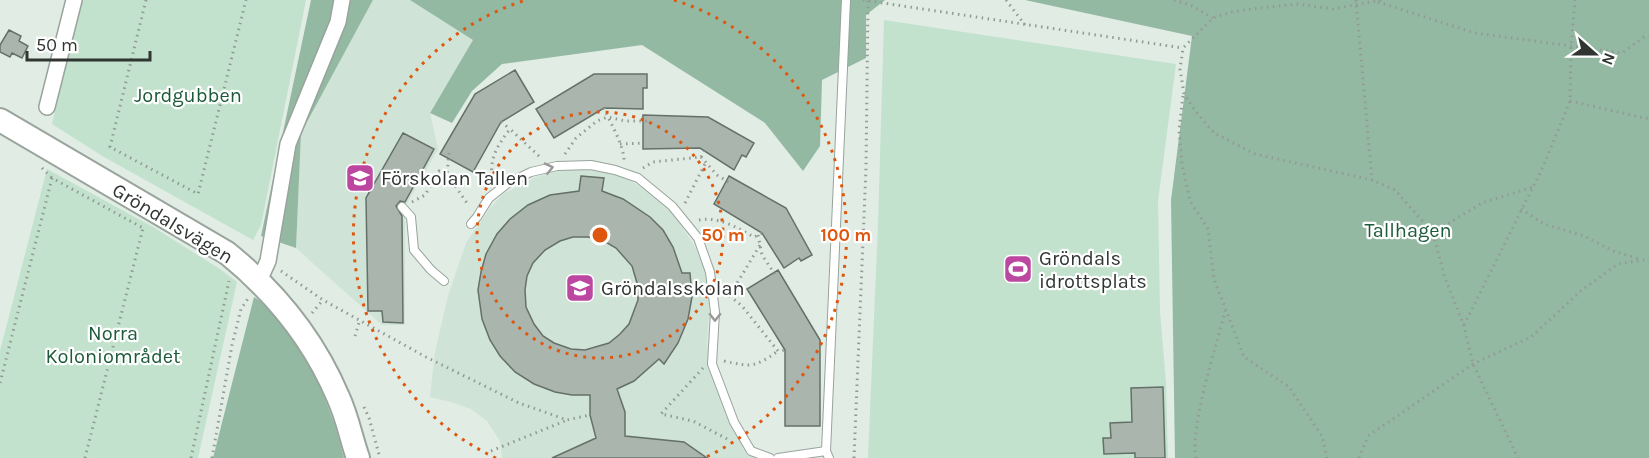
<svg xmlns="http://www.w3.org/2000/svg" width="1649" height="458" viewBox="0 0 1649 458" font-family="Karla,sans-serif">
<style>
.built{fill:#cfe3d7}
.green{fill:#c2e2ce}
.forest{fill:#94b9a2}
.building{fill:#a9b5ad;stroke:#657069;stroke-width:1.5;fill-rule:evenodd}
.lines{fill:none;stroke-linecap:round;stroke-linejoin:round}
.lane-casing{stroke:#98a49c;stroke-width:10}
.street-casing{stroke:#98a49c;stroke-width:18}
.secondary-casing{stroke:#98a49c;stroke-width:26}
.path{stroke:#929a95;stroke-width:3;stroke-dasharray:1.5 4.5;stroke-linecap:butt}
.lane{stroke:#fff;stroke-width:8}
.street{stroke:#fff;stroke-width:15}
.secondary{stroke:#fff;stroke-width:22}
.oneway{stroke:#989a98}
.ring{fill:none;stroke:#df570e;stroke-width:3;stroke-dasharray:3 6}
.labels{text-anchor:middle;stroke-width:4.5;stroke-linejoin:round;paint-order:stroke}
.park-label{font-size:20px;fill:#1c5a3b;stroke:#fff}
.poi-label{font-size:20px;fill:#303532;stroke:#fff;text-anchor:start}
.street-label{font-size:20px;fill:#303532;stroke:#fff}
.centre{fill:#df570e;stroke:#fff;stroke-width:3}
.ring-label{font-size:18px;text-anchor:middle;font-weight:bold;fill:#df570e;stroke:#fff;stroke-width:4.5;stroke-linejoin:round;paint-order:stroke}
</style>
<rect width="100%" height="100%" fill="#e0ece4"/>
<path class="built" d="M 373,0 L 410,0 L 474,40 L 430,112 L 438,149 L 405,207 L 405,325 L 382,325 L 296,248 L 301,133 Z
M 585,169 L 610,173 L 631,181 L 655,197 L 674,215 L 694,245 L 706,270 L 710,301 L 707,342 L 709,367 L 734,431 L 747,455 L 757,458 L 502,458 L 500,441 L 487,421 L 471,409 L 451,402 L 430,397 L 435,352 L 448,296 L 466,243 L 490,208 L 503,194 L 536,177 L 557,171 Z"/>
<path class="green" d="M 81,0 L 306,0 L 261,225 L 253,240 L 104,157 L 52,124 Z
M 884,20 L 1176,64 L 1158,201 L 1160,312 L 1166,383 L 1168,458 L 868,458 L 878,225 Z
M 47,169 L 153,227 L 220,269 L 237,282 L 198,458 L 0,458 L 0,351 Z"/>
<path class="forest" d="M 311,0 L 373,0 L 301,133 L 296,248 L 261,236 Z
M 410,0 L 885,0 L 866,15 L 866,58 L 822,80 L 820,146 L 803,171 L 765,123 L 642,45 L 502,64 L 472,91 L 452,123 L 430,113 L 473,40 Z
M 1025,0 L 1649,0 L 1649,458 L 1175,458 L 1171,200 L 1192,36 Z
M 254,297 C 264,303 270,311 278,320 C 311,359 332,408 344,458 L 213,458 Z"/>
<path class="building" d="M 9,30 L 21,36 L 19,41 L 28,46 L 22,58 L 12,53 L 10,57 L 0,52 L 0,45 Z
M 515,70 L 534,102 L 501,122 L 473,172 L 440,154 L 475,94 Z
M 594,74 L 647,74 L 647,88 L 643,88 L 643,109 L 604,108 L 554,138 L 536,109 Z
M 643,115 L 708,117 L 754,143 L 746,157 L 742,155 L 734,170 L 700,148 L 643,149 Z
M 403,133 L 434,149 L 405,202 L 400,201 L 396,206 L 402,216 L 403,323 L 383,322 L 382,311 L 368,311 L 366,198 Z
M 581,176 L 604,178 L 602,191 L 623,199 L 650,217 L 663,230 L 673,247 L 682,273 L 690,273 L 692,297 L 688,319 L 678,343 L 664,364 L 659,359 L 634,381 L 617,389 L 625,412 L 625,436 L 684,442 L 707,458 L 552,458 L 596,438 L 590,415 L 590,395 L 572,395 L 555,392 L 534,384 L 515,372 L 500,356 L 490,340 L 482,319 L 478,290 L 481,272 L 486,254 L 497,234 L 510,219 L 528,205 L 550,195 L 579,191 ZM 573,237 L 588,237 L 604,241 L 616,248 L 632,266 L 637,283 L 638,300 L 629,324 L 620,334 L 609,343 L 585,350 L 571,349 L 554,343 L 543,336 L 534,324 L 526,307 L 525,290 L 527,276 L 533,263 L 545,250 L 560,241 Z
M 729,176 L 786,208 L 812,255 L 801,261 L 799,258 L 784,268 L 762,233 L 714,204 Z
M 778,270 L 820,340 L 820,426 L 785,426 L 785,350 L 747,289 Z
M 1163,387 L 1165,458 L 1135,458 L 1135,453 L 1104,454 L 1103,438 L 1111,438 L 1110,423 L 1132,422 L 1131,388 Z"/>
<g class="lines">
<g class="lane-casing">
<path id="lane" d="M 402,207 L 411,217 L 414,250 L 431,270 L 444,281
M 471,224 L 477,217 L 489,198 L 508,183 L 531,172 L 557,166 L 591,165 L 615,170 L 638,178 L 672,206 L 698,238 L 710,272 L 715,312 L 712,364 L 734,422 L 751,451 L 770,458
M 778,458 L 826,451
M 829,458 L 826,451 L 846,0"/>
</g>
<g class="street-casing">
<path id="street" d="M 47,107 L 74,0
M 259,281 L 268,261 L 288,144 L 338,22 L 342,0"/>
</g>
<g class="secondary-casing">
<path id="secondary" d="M 0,120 L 227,253 C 274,291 314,340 338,397 C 347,416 351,438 358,458"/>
</g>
<path class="path" d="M 146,0 L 110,147 L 198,194 L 246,0
M 863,0 L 1183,48
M 1006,0 L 1025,25
M 1174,0 L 1190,5 L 1213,18
M 1356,0 L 1372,180
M 1381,0 L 1333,9 L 1297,4 L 1260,8 L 1231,12 L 1213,18 L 1183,48 L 1180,69 L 1184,94 L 1196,112 L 1214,133 L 1255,154 L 1372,180 L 1395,190 L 1433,233 L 1444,275 L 1464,326 L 1473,364 L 1518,458
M 1378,2 L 1475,33 L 1622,53 L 1644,37 L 1649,37
M 1183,96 L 1179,130 L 1182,163 L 1190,201 L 1208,229 L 1214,279 L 1244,357 L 1289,387 L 1322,436 L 1327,458
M 1570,101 L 1649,119
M 604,108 C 611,125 624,144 624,162
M 501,122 L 510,129
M 620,144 L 643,143
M 449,153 L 447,174 L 469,206
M 565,154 L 576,138 L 597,121 L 608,117 L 625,121 L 648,121
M 701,157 L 717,175 L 730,183
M 42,168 L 52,178
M 643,168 L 653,162 L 701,157 L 704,151
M 493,182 C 488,160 497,146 510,129 L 541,158
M 412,202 L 425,195 L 439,171 L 447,174
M 685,203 L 706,162
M 1521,209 L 1544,224 L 1584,236 L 1613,251 L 1640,259
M 699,220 C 718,216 738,228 754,237 L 762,233
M 1433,233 L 1482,203 L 1533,187
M 758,235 L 762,255 L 776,276
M 281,271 L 323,300 L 426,357 L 519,403 L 567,420 L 590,415
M 725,292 L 742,306 L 778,351 L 785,350
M 723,293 L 736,285 L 760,245
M 312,313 L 323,300
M 1464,325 L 1543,167 L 1570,101 L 1571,47 L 1575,0
M 355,336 L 360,319
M 724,361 C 751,367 754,368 778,351
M 703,368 L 661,414 L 693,421 L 731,441
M 0,383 L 52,178 L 143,228
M 364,407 L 369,418 L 380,458
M 491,451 L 565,421
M 85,458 L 143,228
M 191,458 L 229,281
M 212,458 L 232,345 L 241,309 L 249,297
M 854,458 L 866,168 L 868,0
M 1196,458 C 1189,429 1217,344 1225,311
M 1359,458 L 1368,436 L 1473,364 L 1531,337 L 1582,290 L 1618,264 L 1649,259"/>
<use href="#lane" class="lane"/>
<use href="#street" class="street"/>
<use href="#secondary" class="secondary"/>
</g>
<defs><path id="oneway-chevron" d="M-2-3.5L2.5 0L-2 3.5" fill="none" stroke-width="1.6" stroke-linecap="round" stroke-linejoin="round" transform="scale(1.5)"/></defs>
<g class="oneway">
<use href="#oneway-chevron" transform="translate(549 168) rotate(-13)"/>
<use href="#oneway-chevron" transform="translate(715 317) rotate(91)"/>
</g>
<g class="ring">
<circle cx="600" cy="235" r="123"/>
<path d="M496 458A246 246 0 0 1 526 0M674 0A246 246 0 0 1 704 458"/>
</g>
<defs>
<g id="school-square" transform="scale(1.5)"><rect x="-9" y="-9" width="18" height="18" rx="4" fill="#bc47a0" stroke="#fff"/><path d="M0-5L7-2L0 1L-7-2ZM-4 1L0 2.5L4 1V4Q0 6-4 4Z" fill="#fff"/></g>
<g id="stadium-square" transform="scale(1.5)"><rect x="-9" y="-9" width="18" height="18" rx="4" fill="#bc47a0" stroke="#fff"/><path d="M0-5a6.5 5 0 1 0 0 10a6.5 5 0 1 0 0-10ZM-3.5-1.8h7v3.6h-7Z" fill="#fff"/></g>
</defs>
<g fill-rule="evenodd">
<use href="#school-square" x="360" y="178"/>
<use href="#stadium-square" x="1018" y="269"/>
<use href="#school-square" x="580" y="288"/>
</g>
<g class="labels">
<g class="park-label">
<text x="188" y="102">Jordgubben</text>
<text x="1408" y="237">Tallhagen</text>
<text x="113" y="340">Norra<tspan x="113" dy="23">Koloniområdet</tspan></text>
</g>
<g class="poi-label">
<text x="381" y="185">Förskolan Tallen</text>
<text x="1039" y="265">Gröndals<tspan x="1039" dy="23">idrottsplats</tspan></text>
<text x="601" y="295">Gröndalsskolan</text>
</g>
<g class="street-label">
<text transform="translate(173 223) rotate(31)" y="7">Gröndalsvägen</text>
</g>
</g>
<circle cx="600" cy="235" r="9" class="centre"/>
<g class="ring-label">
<text x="723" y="241">50 m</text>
<text x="846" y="241">100 m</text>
</g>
<g transform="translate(1595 54) rotate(111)" stroke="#ffffff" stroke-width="4.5" paint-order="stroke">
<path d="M0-4.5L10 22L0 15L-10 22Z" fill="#303532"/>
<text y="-9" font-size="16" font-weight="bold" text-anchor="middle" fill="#303532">N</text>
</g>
<path d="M27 51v9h123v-9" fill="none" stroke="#303532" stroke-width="3"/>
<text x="36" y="51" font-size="18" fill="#303532" stroke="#ffffff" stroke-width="4.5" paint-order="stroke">50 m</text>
</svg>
